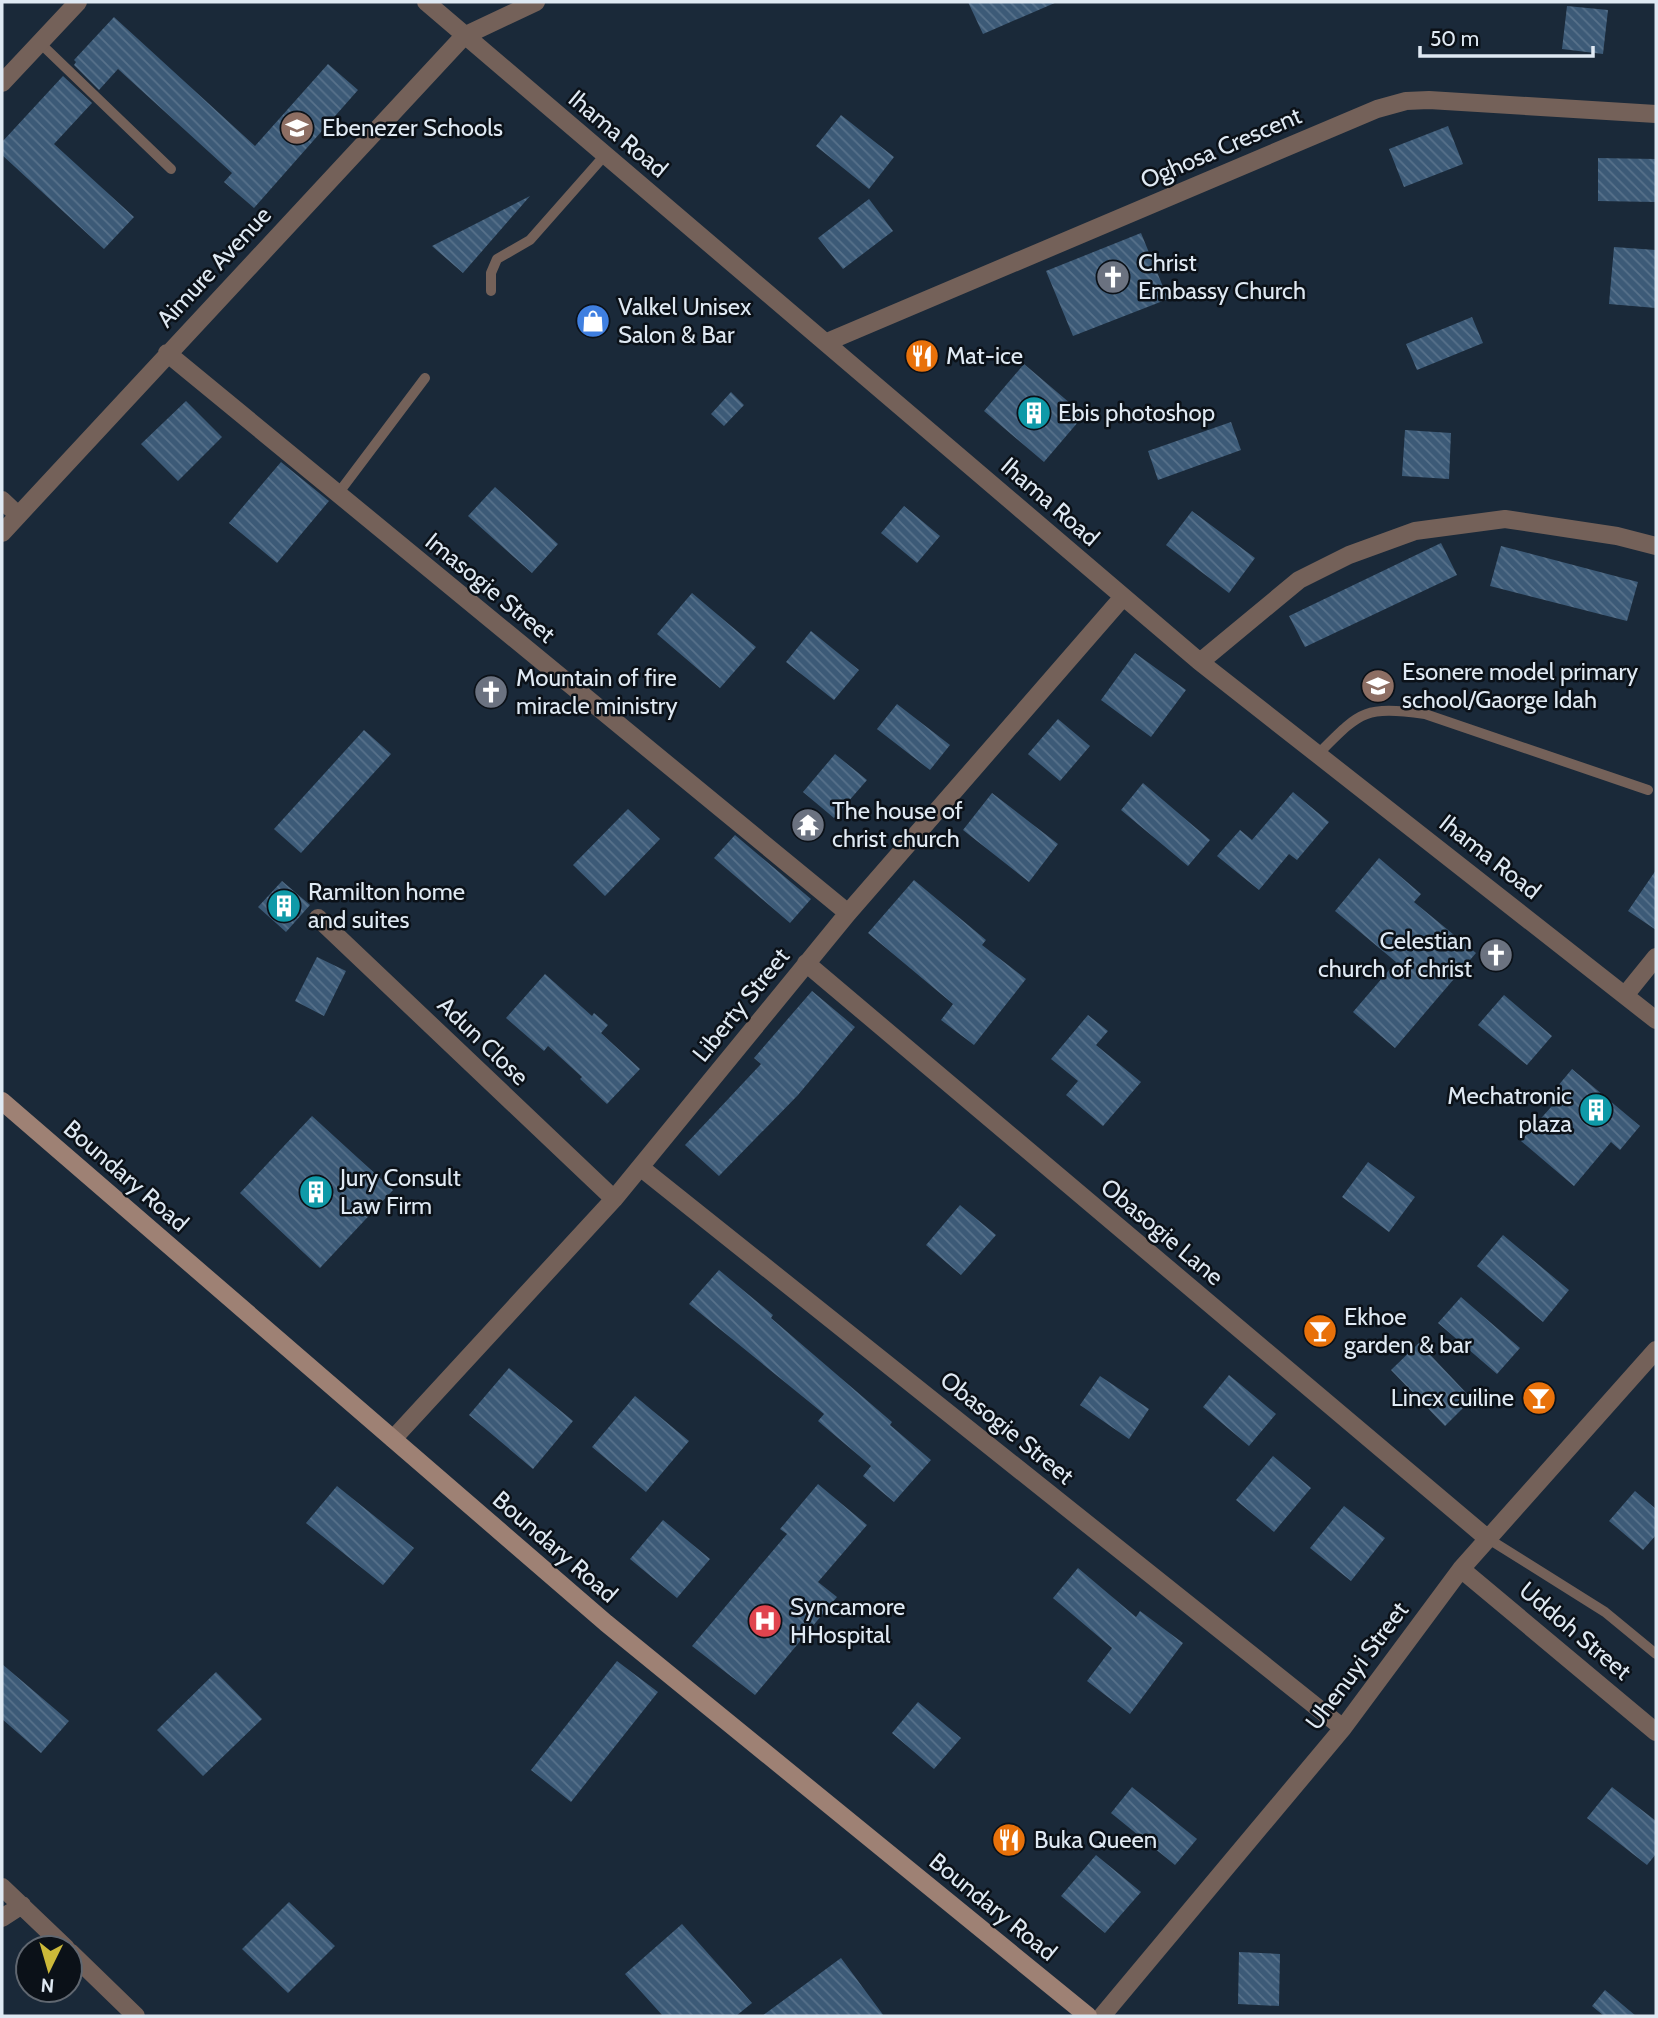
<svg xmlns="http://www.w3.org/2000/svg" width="1658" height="2018" viewBox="0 0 1658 2018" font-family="Cabin,sans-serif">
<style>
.building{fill:url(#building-back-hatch)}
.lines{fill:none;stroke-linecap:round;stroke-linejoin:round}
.lane{stroke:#746159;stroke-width:10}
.street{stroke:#746159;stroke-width:18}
.secondary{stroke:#9e8174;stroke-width:18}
.labels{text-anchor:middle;stroke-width:5;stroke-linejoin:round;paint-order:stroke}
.poi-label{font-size:24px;fill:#dfe9f3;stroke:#0b1118;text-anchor:start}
.street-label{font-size:24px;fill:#dfe9f3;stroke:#0b1118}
</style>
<defs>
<pattern id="building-back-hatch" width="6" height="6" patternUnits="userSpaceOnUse" patternTransform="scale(1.75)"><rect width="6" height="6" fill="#3c5a77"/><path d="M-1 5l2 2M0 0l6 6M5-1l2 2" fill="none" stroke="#58728b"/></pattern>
</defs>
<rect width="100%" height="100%" fill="#1a2939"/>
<path class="building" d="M 968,2 L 1057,2 L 983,34 Z
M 1567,6 L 1608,10 L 1603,54 L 1562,49 Z
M 114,17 L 255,146 L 328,64 L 358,90 L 254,208 L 224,182 L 232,173 L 118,69 L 99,90 L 74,65 L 76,62 L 74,60 Z
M 63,76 L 92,103 L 54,144 L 134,217 L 104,249 L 2,155 L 2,142 Z
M 841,115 L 894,157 L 869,189 L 816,146 Z
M 1448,126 L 1463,164 L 1404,187 L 1389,149 Z
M 1598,158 L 1656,159 L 1656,202 L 1598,201 Z
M 530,196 L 463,273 L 432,246 Z
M 869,199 L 893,231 L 843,269 L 818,238 Z
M 1141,233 L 1168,299 L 1073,336 L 1046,271 Z
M 1614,247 L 1656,250 L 1656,308 L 1609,304 Z
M 1472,317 L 1483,343 L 1417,370 L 1406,344 Z
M 1024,364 L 1084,415 L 1044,462 L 984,411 Z
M 731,392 L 744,405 L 724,426 L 711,414 Z
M 186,401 L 222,437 L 178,481 L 141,444 Z
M 1231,422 L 1241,450 L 1158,480 L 1148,451 Z
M 1405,430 L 1451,433 L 1449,479 L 1402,476 Z
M 281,462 L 329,501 L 277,563 L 229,523 Z
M 495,487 L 558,544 L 532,573 L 468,516 Z
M 904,506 L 940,536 L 917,563 L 881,533 Z
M 1192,511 L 1255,558 L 1229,593 L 1166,545 Z
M 1441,543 L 1457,575 L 1305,647 L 1289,616 Z
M 1501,546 L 1638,582 L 1627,621 L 1490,586 Z
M 692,593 L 756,647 L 720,688 L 657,634 Z
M 811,631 L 859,670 L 834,700 L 786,662 Z
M 1135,653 L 1186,690 L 1151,737 L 1101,700 Z
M 897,704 L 950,745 L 930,770 L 877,729 Z
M 1058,719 L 1090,746 L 1060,781 L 1028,754 Z
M 364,730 L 391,754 L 301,853 L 274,829 Z
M 835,754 L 867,780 L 834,818 L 803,792 Z
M 1143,783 L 1210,840 L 1188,866 L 1121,810 Z
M 1293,792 L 1329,822 L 1297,860 L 1289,854 L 1259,890 L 1217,856 L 1240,830 L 1252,840 Z
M 992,793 L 1058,844 L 1029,882 L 963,830 Z
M 628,809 L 660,839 L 605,896 L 573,865 Z
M 735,835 L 811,899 L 790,923 L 714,858 Z
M 1379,858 L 1421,894 L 1414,902 L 1476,953 L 1395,1048 L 1353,1012 L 1396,962 L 1335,911 Z
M 1656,870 L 1656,930 L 1628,911 Z
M 914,880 L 986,940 L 982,945 L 1026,979 L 974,1045 L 941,1020 L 953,1004 L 868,933 Z
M 282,881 L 310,905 L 286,932 L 258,907 Z
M 317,957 L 346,971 L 324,1016 L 295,1001 Z
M 545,974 L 592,1016 L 594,1013 L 608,1025 L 601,1033 L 640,1069 L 607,1104 L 580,1079 L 582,1077 L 548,1046 L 544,1051 L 506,1018 Z
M 812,991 L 855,1027 L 798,1095 L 719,1176 L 685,1145 L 761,1064 L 754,1058 Z
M 1504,995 L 1552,1036 L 1527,1065 L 1478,1025 Z
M 1088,1015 L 1108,1031 L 1096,1045 L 1141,1082 L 1103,1126 L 1066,1095 L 1078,1081 L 1051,1059 Z
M 1572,1069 L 1640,1126 L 1620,1150 L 1611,1142 L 1574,1186 L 1521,1141 L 1559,1098 L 1552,1093 Z
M 312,1116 L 393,1190 L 320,1268 L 240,1193 Z
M 1368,1162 L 1415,1197 L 1389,1232 L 1342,1197 Z
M 960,1205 L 996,1235 L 961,1275 L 926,1245 Z
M 1503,1235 L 1569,1290 L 1543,1322 L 1477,1266 Z
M 719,1270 L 773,1315 L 771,1318 L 892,1422 L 890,1425 L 931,1460 L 894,1502 L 863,1476 L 871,1466 L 818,1421 L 824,1414 L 689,1304 Z
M 1461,1297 L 1520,1348 L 1497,1374 L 1438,1323 Z
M 1419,1343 L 1472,1399 L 1445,1426 L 1391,1370 Z
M 509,1368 L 573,1421 L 533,1469 L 469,1415 Z
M 1229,1375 L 1276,1414 L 1249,1446 L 1203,1407 Z
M 1100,1376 L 1149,1409 L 1129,1439 L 1080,1405 Z
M 635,1396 L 689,1441 L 646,1492 L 592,1447 Z
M 1273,1456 L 1311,1488 L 1274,1532 L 1236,1500 Z
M 818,1484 L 867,1525 L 818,1582 L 837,1597 L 755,1695 L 692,1646 L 787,1534 L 780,1529 Z
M 337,1486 L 414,1548 L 383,1585 L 306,1523 Z
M 1635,1491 L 1656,1509 L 1656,1535 L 1643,1550 L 1609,1521 Z
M 1344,1506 L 1385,1538 L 1351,1581 L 1310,1548 Z
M 663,1520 L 710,1559 L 677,1598 L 630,1559 Z
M 1078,1568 L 1136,1617 L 1140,1611 L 1183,1643 L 1130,1714 L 1087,1681 L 1112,1648 L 1053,1598 Z
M 617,1661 L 658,1692 L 571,1802 L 531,1770 Z
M 2,1664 L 69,1721 L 41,1753 L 2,1719 Z
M 216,1672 L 262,1719 L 203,1776 L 157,1730 Z
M 918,1702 L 961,1738 L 934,1769 L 892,1733 Z
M 1132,1787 L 1197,1839 L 1175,1865 L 1111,1813 Z
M 1612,1787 L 1656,1821 L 1656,1854 L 1647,1865 L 1587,1818 Z
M 1096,1855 L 1141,1892 L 1105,1933 L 1061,1896 Z
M 289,1902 L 335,1946 L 288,1993 L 242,1949 Z
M 682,1924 L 752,2003 L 736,2016 L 663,2016 L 625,1974 Z
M 1239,1952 L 1280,1954 L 1279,2006 L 1238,2004 Z
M 841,1958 L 884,2016 L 762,2016 Z
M 1605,1990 L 1636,2016 L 1604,2016 L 1592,2006 Z"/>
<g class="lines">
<path class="lane" d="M 40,43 L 171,169
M 491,291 L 491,273 L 497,259 L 530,240 L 605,155
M 337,495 L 425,378
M 1318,754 C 1361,711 1363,706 1425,714 L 1648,790
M 1487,1538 L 1605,1612 L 1656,1654"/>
<path class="street" d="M 426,2 L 1200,662 L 1656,1020
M 2,83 L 78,2
M 827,342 L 1377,109 L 1406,101 L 1429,100 L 1656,114
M 167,353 L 848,913
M 2,500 L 18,515
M 2,533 L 464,36 L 536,2
M 1200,662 L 1299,580 L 1349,555 L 1415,531 L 1505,519 L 1617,536 L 1656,546
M 318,918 L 614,1199
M 806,963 L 1487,1538
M 1626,994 L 1656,957
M 640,1167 L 1343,1728
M 393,1439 L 614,1199 L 848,913 L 1123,597
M 1461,1569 L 1656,1732
M 2,1887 L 66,1948
M 2,1918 L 22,1905
M 70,1952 L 136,2016
M 1102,2016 L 1343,1728 L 1461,1569 L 1656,1350"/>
<path class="secondary" d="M 2,1101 L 606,1623 L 1088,2016"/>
</g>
<defs>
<g id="school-disc" transform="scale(1.75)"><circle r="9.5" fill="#8d6e63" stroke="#0b1118"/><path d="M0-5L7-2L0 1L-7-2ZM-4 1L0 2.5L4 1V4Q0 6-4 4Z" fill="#fff"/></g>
<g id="church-disc" transform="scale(1.75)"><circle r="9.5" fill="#6b7280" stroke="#0b1118"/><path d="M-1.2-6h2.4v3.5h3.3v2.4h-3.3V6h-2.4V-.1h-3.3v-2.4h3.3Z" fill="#fff"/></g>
<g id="shop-disc" transform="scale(1.75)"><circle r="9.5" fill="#3f7fe0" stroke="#0b1118"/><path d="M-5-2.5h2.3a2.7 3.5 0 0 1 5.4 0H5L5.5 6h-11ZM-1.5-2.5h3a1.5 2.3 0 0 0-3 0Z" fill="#fff"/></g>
<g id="restaurant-disc" transform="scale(1.75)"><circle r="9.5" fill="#e8710a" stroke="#0b1118"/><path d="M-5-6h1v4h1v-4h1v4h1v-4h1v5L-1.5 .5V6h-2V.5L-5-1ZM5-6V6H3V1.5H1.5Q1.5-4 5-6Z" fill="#fff"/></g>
<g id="building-disc" transform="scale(1.75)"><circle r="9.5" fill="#0f9aa8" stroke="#0b1118"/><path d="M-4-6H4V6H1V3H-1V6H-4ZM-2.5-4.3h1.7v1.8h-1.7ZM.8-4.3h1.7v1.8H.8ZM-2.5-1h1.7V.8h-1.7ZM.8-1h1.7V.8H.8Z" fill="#fff"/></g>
<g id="temple-disc" transform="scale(1.75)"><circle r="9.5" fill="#6b7280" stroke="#0b1118"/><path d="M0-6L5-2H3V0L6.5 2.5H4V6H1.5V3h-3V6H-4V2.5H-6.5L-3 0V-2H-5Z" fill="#fff"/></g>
<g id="bar-disc" transform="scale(1.75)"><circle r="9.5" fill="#e8710a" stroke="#0b1118"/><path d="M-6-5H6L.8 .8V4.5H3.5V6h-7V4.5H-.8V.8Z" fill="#fff"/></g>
<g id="hospital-disc" transform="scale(1.75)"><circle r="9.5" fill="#e0444e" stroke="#0b1118"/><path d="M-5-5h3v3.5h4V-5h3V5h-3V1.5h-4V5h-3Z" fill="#fff"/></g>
</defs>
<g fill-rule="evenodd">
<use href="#school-disc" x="297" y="128"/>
<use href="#church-disc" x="1113" y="277"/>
<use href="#shop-disc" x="593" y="321"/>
<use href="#restaurant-disc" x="922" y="356"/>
<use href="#building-disc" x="1034" y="413"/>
<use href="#school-disc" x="1378" y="686"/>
<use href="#church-disc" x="491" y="692"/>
<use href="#temple-disc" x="808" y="825"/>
<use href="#building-disc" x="284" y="906"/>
<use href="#church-disc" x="1496" y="955"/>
<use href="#building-disc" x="1596" y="1110"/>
<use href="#building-disc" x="316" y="1192"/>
<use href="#bar-disc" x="1320" y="1331"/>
<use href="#bar-disc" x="1539" y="1398"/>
<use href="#hospital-disc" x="765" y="1621"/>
<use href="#restaurant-disc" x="1009" y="1840"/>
</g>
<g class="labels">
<g class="poi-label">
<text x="322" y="136">Ebenezer Schools</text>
<text x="1138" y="271">Christ<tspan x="1138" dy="28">Embassy Church</tspan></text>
<text x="618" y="315">Valkel Unisex<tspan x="618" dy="28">Salon &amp; Bar</tspan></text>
<text x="946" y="364">Mat-ice</text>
<text x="1058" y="421">Ebis photoshop</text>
<text x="1402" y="680">Esonere model primary<tspan x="1402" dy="28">school/Gaorge Idah</tspan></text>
<text x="516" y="686">Mountain of fire<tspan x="516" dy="28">miracle ministry</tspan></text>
<text x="832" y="819">The house of<tspan x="832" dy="28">christ church</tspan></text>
<text x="308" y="900">Ramilton home<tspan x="308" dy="28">and suites</tspan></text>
<text x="1472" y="949" text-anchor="end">Celestian<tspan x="1472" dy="28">church of christ</tspan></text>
<text x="1572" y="1104" text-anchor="end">Mechatronic<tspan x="1572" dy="28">plaza</tspan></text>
<text x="340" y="1186">Jury Consult<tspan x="340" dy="28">Law Firm</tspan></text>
<text x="1344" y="1325">Ekhoe<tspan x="1344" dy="28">garden &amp; bar</tspan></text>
<text x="1514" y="1406" text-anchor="end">Lincx cuiline</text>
<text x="790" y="1615">Syncamore<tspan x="790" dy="28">HHospital</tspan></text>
<text x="1034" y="1848">Buka Queen</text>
</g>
<g class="street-label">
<text transform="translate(618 134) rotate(40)" y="8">Ihama Road</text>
<text transform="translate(1221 148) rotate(-23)" y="8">Oghosa Crescent</text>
<text transform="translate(214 267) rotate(-47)" y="8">Aimure Avenue</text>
<text transform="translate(1050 502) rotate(41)" y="8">Ihama Road</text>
<text transform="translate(490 588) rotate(39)" y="8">Imasogie Street</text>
<text transform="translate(1490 857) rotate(38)" y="8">Ihama Road</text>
<text transform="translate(741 1005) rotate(-51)" y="8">Liberty Street</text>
<text transform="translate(483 1041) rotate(44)" y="8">Adun Close</text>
<text transform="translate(126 1176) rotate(41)" y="8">Boundary Road</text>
<text transform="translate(1162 1232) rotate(40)" y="8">Obasogie Lane</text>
<text transform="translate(1007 1428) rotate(39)" y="8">Obasogie Street</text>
<text transform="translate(555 1547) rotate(41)" y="8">Boundary Road</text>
<text transform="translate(1575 1631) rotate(40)" y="8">Uddoh Street</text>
<text transform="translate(1357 1666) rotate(-53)" y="8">Uhenuyi Street</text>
<text transform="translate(993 1907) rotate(39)" y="8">Boundary Road</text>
</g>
</g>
<rect width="1658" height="2018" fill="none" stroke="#dfe9f3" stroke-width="7"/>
<g transform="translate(49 1969) rotate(185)"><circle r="33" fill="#0b1118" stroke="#606770" stroke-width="2"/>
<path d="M0-5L12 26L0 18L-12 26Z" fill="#ccb939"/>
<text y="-10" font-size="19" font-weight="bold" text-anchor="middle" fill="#dfe9f3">N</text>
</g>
<path d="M1420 46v10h173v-10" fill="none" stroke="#dfe9f3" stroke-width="3.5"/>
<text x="1430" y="46" font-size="21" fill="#dfe9f3" stroke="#0b1118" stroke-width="5" paint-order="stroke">50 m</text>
</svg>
